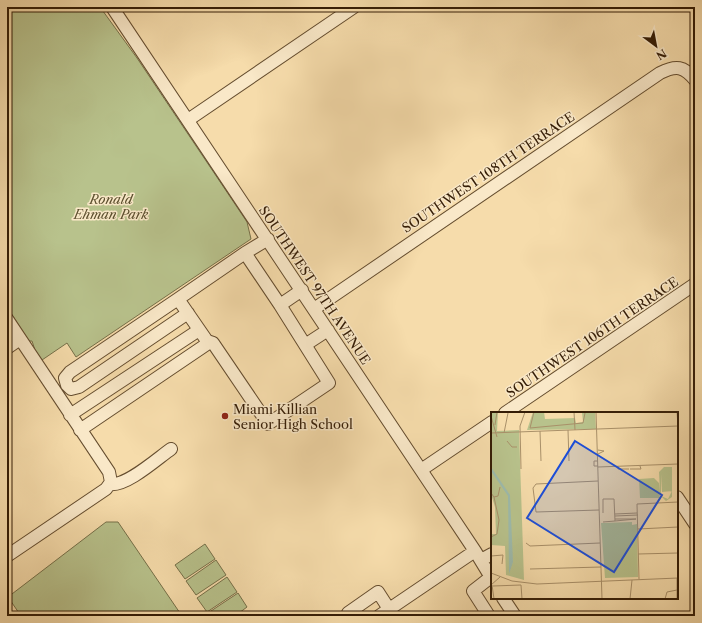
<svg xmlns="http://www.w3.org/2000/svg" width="702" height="623" viewBox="0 0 702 623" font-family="'Libre Caslon Text',serif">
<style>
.green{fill:#b8c28c;stroke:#767049}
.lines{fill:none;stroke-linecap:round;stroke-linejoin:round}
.minor-casing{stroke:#654d2f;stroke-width:14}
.minor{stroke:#f9e8c8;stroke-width:12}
.poi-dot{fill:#8f2418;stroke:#f9e8c8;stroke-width:1.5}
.labels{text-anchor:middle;stroke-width:3;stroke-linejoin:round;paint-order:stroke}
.street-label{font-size:13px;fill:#351d06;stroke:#f9e8c8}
.park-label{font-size:13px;font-style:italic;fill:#5c4f2e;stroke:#f9e8c8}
.poi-label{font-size:13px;fill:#351d06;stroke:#f9e8c8;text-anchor:start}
.inset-road{fill:none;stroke:#a99069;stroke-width:1}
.view{fill:#1d4ed8;fill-opacity:0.15;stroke:#1d4ed8;stroke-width:2}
.inset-edge{fill:none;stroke:#351d06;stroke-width:2}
</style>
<rect width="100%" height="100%" fill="#f6dcab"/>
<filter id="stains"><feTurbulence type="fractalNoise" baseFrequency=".005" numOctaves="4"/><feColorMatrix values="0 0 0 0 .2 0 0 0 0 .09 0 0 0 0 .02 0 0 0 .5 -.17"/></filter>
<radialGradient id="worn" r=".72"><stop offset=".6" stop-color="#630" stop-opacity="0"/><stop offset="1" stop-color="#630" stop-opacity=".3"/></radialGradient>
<path class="green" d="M 7,7 L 100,7 L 137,58 L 247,222 L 251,239 L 76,357 L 67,343 L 42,360 L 35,350 L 32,341 L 29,341 L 7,307 Z
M 106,522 L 118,522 L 182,616 L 21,616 L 8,597 Z
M 205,544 L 215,559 L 185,579 L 175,565 Z
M 216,560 L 226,575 L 196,595 L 186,581 Z
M 227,577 L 237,592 L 207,612 L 197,598 Z
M 238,593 L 247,607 L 235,616 L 210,616 L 208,613 Z"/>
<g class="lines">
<g class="minor-casing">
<path id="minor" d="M 112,7 L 475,551 L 492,579
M 188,120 L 354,7
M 268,239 L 245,253 L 280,305 L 302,290
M 245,253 L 178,299 L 207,341 L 213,343 L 268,424 L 329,383 L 280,305
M 178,299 L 70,372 L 65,378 L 67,385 L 71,389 L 79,387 L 188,313
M 314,309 L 660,73 C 676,65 684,66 695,80
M 7,319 L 109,472 L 111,482 L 106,489 L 7,556
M 305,345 L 328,330
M 7,348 L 20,339
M 505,413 L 695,284
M 70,415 L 199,330
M 80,430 L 210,342
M 421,470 L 492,422
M 110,484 C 126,487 158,458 171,449
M 677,497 L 695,524
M 481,560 L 492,554
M 503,598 L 515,616
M 348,613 L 378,592 L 389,609
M 379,616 L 475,551
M 489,616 L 473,591 L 491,577"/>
</g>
<use href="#minor" class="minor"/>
</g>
<circle class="poi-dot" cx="225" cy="416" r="4"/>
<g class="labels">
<g class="street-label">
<text transform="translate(488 172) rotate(-34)" y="5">SOUTHWEST 108TH TERRACE</text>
<text transform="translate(315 285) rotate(56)" y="5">SOUTHWEST 97TH AVENUE</text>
<text transform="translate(592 337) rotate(-34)" y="5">SOUTHWEST 106TH TERRACE</text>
</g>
<g class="park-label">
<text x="111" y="204">Ronald<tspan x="111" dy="15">Ehman Park</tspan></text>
</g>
<g class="poi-label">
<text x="233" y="414">Miami Killian<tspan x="233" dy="15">Senior High School</tspan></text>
</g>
</g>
<g transform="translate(491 412)">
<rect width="187" height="187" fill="#f6dcab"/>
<path d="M 0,0 L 7,0 L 6,19 L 28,18 L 33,168 L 15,163 L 14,134 L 0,133 L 0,122 L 5,122 L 4,95 L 0,82 ZM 42,0 L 53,0 L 54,7 L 84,6 L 85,11 L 92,10 L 91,0 L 104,0 L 105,17 L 36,18 ZM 173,55 L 181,55 L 181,85 L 175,89 L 169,83 L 168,86 L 149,86 L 148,67 L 163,66 L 168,71 L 169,80 L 168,60 ZM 170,62 L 171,80 L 181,79 L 177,87 L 170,84 ZM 141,110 L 141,113 L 146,112 L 147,165 L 114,166 L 110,111 Z" fill="#b8c28c" fill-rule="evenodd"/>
<path d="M 0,55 L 19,83 L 22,150 L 18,162 L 17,84 L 0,59 Z" fill="#9dbbad"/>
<path class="inset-road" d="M 43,0 L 39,16 L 92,11 L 94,1M 83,0 L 84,18M 105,0 L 111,187M 186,0 L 187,14M 0,4 L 6,25M 4,13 L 6,0M 77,18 L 78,49M 49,19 L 50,49M 0,21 L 187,14M 13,21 L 17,1M 16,29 L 21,35 L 26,35M 107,38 L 113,39 L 107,42M 107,54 L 103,54 L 103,49 L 107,49M 127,54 L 127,57 L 138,57M 107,55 L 187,52M 30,57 L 29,14 L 34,0M 139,57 L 150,57 L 149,54M 107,69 L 45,72 L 42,76 L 45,100 L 108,98M 0,81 L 3,85 L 7,84 L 9,75M 112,101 L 112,87 L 123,87 L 124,109 L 112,110M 124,102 L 146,101M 124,104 L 147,103M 124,107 L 145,107 L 124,109M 147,117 L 187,115M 0,125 L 6,122 L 8,108 L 3,85M 35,131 L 39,134 L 109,131M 147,142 L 187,141M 0,144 L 12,143 L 11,152M 39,157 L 110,155M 0,161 L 21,169 L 46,172 L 187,166M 186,166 L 186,187M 148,167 L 146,92 L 187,90M 0,173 L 9,165M 1,173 L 3,187M 2,174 L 30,173 L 31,187M 139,187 L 141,168M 174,187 L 176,180 L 186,178"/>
<path class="view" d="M 84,29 L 171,83 L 123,160 L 36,106 Z"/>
<rect width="187" height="187" class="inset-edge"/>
</g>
<rect width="702" height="623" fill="none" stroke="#f6dcab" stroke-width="24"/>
<rect x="8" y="8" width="686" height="607" fill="none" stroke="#351d06" stroke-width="2"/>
<rect x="12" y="12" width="678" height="599" fill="none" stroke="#351d06"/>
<g transform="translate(656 46) rotate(148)" stroke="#f9e8c8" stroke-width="3" paint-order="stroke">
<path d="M0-3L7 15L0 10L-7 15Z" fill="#351d06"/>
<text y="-6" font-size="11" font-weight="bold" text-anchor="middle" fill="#351d06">N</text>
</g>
<rect width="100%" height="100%" filter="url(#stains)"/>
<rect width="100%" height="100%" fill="url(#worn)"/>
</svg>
